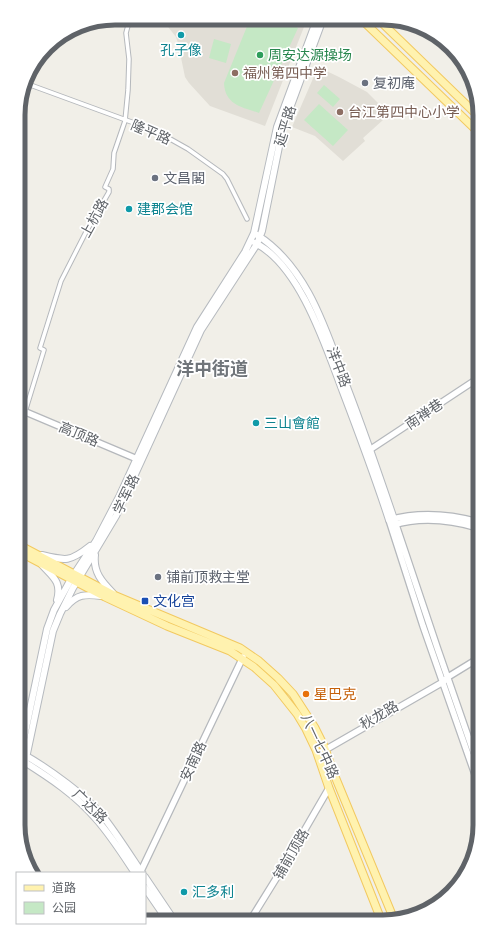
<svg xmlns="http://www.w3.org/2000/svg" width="498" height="940" viewBox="0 0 498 940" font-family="Helvetica,'Noto Sans SC',sans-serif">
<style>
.education{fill:#e1ded6}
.green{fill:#c5e8c5}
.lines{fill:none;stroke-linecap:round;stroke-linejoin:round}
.pedestrian-casing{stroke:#b5b8bc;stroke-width:5.5}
.tertiary-casing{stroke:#b5b8bc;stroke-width:8}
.secondary-casing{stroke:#b6babf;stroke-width:8}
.primary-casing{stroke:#f2c960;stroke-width:9}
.pedestrian{stroke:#fff;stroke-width:3.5}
.tertiary{stroke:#fff;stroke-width:5.5}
.secondary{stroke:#fff;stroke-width:6}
.primary{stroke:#fff2af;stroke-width:7}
.culture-dot{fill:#0f9aa8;stroke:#fff;stroke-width:1.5}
.leisure-dot{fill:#2e9e5b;stroke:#fff;stroke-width:1.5}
.education-dot{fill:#8d6e63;stroke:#fff;stroke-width:1.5}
.worship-dot{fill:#6b7280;stroke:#fff;stroke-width:1.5}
.transit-dot{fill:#1a4fb4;stroke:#fff;stroke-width:1.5}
.food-dot{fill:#e8710a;stroke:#fff;stroke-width:1.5}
.labels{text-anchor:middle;stroke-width:3.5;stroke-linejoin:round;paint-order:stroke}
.culture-label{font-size:14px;fill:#0d838f;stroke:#fff;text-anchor:start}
.leisure-label{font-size:14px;fill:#27864d;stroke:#fff;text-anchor:start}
.education-label{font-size:14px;fill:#785e54;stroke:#fff;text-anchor:start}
.worship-label{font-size:14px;fill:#5b616d;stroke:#fff;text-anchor:start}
.street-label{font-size:14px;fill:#5f6368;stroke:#fff}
.transit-label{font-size:14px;fill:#164399;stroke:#fff;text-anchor:start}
.food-label{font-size:14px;fill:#c56008;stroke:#fff;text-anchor:start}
.district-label{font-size:18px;font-weight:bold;fill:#70757a;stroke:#fff}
.rim{fill:none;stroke:#5f6368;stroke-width:5}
</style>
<rect width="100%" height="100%" fill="#f1efe8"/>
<path class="education" d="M 161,18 L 288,19 L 304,27 L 265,126 L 210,106 L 189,83 L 185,77 L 178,43 L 176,37 Z
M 318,67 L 339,77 L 367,92 L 384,109 L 379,115 L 383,120 L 363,138 L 365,141 L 343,161 L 315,136 L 292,127 Z"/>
<path class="green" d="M 250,19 L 279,19 L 298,28 L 259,113 C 242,107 225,105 224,83 Z
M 214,39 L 231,44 L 226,63 L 209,58 Z
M 324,85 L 340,99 L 333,107 L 317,93 Z
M 319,104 L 348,130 L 333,146 L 304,120 Z"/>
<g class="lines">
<g class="pedestrian-casing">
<path id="pedestrian" d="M 25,83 L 156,131 L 188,149 L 223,174 L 227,179 L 247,219
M 25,412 L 44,350 L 40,348 L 61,281 L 87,230 L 109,192 L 109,189 L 105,187 L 113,169 L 114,153 L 125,121 L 128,90 L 129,59 L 126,33 L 130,18"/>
</g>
<g class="tertiary-casing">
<path id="tertiary" d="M 21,410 L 137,459
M 371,449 L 477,379
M 394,519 L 437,647 L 479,768
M 478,522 C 449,514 418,512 389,520 L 423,626 L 479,786
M 393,525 C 420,517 451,520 478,528
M 318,754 L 443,682 L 448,677 L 479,658
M 140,873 L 243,657
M 251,919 L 282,869 L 329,788"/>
</g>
<g class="secondary-casing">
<path id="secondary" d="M 257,235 C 309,268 327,334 347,387 C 364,431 379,475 394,519
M 255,243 C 300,265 326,347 343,392 C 359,434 375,477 389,520
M 42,555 C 66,561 70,562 90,546
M 95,555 C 93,572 102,582 113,593
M 42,565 C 53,577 62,582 57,600
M 66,607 C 77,594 85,594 101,596
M 22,747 L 47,629 L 54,610 L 71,579 L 96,541 L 120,495 L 197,327 L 245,252 L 254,233 L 277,127 L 317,19
M 23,754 C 48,768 88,797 105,819 C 118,836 130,855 142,873
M 23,761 C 50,778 76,795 97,820 C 111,836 123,855 135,873
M 25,763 L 53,631 L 60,614 L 73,588 L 116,516 L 201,330 L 257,244 L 262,231 L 283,127 L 323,19
M 145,877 L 174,920
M 145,888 L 167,920"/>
</g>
<g class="primary-casing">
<path id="primary" d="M 362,20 L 475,129
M 379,20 L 475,113
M 21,546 L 116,596 L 240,648 L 259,661 L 278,678 L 293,694 L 315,728 L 324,746 L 334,774 L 393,917
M 21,553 L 105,597 L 167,626 L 230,651 L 254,667 L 274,685 L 297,714 L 306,729 L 316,750 L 329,788 L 380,917"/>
</g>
<use href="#pedestrian" class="pedestrian"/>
<use href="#tertiary" class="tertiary"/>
<use href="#secondary" class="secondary"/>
<use href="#primary" class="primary"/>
</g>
<g class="culture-dot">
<circle cx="181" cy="35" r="4"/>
<circle cx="129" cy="209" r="4"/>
<circle cx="256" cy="423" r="4"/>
<circle cx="184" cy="892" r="4"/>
</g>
<circle class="leisure-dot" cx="260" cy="55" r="4"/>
<g class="education-dot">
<circle cx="235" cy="73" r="4"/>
<circle cx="340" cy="112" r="4"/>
</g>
<g class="worship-dot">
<circle cx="365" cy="83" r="4"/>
<circle cx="155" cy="178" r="4"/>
<circle cx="158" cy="577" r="4"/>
</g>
<rect class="transit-dot" x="141" y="597" width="8" height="8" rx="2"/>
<circle class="food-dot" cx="306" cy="694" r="4"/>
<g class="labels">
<g class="culture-label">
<text x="181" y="55" text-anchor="middle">孔子像</text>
<text x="137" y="214">建郡会馆</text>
<text x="264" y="428">三山會館</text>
<text x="192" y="897">汇多利</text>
</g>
<g class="leisure-label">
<text x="268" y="60">周安达源操场</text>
</g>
<g class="education-label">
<text x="243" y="78">福州第四中学</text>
<text x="348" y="117">台江第四中心小学</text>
</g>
<g class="worship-label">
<text x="373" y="88">复初庵</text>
<text x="163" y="183">文昌閣</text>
<text x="166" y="582">铺前顶救主堂</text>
</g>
<g class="street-label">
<text transform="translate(285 126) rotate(-73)" y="5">延平路</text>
<text transform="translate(151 132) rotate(23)" y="5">隆平路</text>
<text transform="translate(94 218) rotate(-61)" y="5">上杭路</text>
<text transform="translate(339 367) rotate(69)" y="5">洋中路</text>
<text transform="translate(424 414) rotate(-34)" y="5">南禅巷</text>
<text transform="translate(79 434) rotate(23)" y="5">高顶路</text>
<text transform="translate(126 494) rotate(-65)" y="5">学军路</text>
<text transform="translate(379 715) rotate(-30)" y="5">秋龙路</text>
<text transform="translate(320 746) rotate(65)" y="5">八一七中路</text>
<text transform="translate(193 761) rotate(-65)" y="5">安南路</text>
<text transform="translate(90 806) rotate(44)" y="5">广达路</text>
<text transform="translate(291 854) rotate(-60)" y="5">铺前顶路</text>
</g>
<g class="transit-label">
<text x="153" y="606">文化宫</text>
</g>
<g class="food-label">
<text x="314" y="699">星巴克</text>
</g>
<g class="district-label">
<text x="212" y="375">洋中街道</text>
</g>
</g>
<path d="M0 0H498V940H0ZM115 25H383A90 90 0 0 1 473 115V825A90 90 0 0 1 383 915H115A90 90 0 0 1 25 825V115A90 90 0 0 1 115 25Z" fill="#fff" fill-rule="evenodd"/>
<path class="rim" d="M115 25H383A90 90 0 0 1 473 115V825A90 90 0 0 1 383 915H115A90 90 0 0 1 25 825V115A90 90 0 0 1 115 25Z"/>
<rect x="16" y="872" width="130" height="52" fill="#ffffff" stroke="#bfc1c3"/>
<rect x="24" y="885" width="20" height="6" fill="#fff2af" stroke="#bfc1c3"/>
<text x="52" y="892" font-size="12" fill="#5f6368">道路</text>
<rect x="24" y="902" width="20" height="12" fill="#c5e8c5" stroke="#bfc1c3"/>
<text x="52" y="912" font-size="12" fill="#5f6368">公园</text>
</svg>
